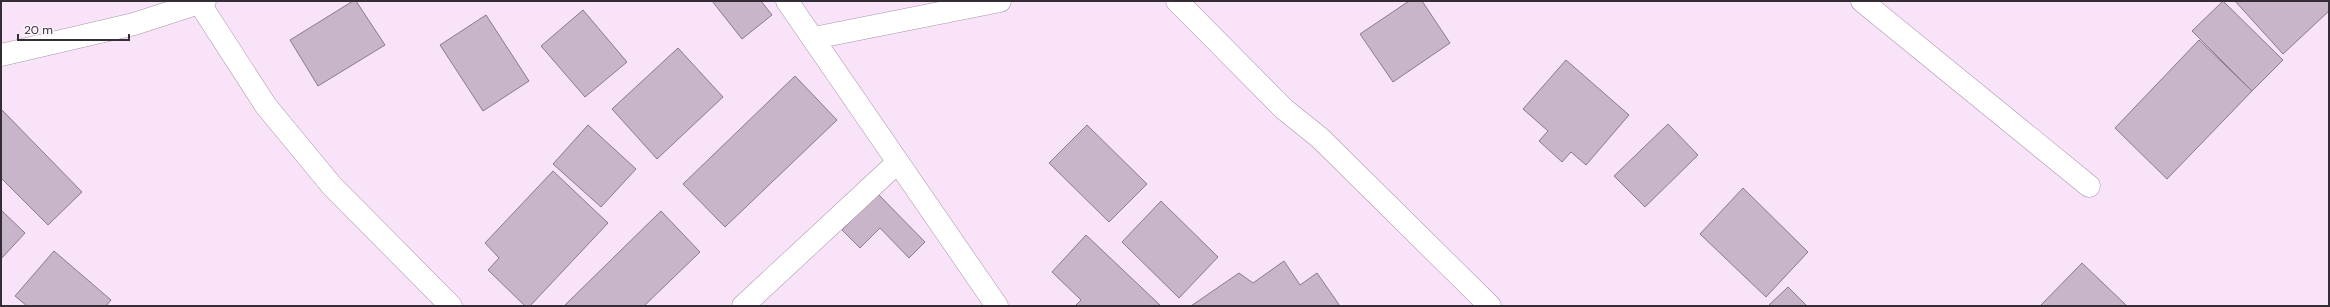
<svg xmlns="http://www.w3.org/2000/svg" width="2330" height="307" viewBox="0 0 2330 307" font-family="'DM Sans',sans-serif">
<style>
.building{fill:#c9b5c9;stroke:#8b798c}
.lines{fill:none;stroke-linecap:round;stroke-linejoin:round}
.street-casing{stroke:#a895a8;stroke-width:23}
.street{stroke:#fff;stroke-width:22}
</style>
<rect width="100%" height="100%" fill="#f8e3f8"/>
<path class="building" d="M 353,1 L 356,1 L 385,45 L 318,86 L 290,40 Z
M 712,1 L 761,1 L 772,15 L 742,39 Z
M 1409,1 L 1422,1 L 1450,43 L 1393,82 L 1360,34 Z
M 2223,1 L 2283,60 L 2252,91 L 2192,31 Z
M 2235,1 L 2329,1 L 2329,11 L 2283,54 Z
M 583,10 L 627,62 L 585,97 L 541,46 Z
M 486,15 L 529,81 L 483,111 L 440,45 Z
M 2199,40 L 2252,91 L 2167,179 L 2115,128 Z
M 678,48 L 723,97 L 657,159 L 612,109 Z
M 1566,60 L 1629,115 L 1586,165 L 1571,152 L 1562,162 L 1539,141 L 1548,131 L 1523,109 Z
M 795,76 L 837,120 L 725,227 L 683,184 Z
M 1,109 L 82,192 L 48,225 L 1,178 Z
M 1668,124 L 1698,155 L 1645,207 L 1614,176 Z
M 588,125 L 636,169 L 601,207 L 553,164 Z
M 1087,125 L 1147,184 L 1109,222 L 1049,163 Z
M 553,171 L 608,223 L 530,306 L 525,306 L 488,270 L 499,258 L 485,243 Z
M 1743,188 L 1808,252 L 1766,297 L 1700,234 Z
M 878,194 L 925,242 L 909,258 L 880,228 L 860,248 L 842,230 Z
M 1161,201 L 1218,257 L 1179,298 L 1122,242 Z
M 1,210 L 25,233 L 1,259 Z
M 661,211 L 700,252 L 644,306 L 564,306 Z
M 1086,235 L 1161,306 L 1075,306 L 1081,300 L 1052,272 Z
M 54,251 L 111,300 L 106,306 L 27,306 L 15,296 Z
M 1284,261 L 1300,285 L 1317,273 L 1340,306 L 1191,306 L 1239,273 L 1253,283 Z
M 2082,263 L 2127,306 L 2040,306 Z
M 1788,287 L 1807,306 L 1768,306 Z"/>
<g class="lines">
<g class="street-casing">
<path id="street" d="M 787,1 L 997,306
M 1177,1 L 1284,109 L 1320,138 L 1490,306
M 1862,1 L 2089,186
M 200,4 L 266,106 L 332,186 L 451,306
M 814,38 L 1000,1
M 1,55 L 134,24 L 205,1
M 743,306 L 898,162"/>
</g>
<use href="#street" class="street"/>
</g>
<rect width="2330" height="307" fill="none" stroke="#342d35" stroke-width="4"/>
<path d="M18 34v6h111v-6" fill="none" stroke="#342d35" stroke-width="2"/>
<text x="24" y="34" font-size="12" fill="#342d35" stroke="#fdf5fd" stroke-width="3" paint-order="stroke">20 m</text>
</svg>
